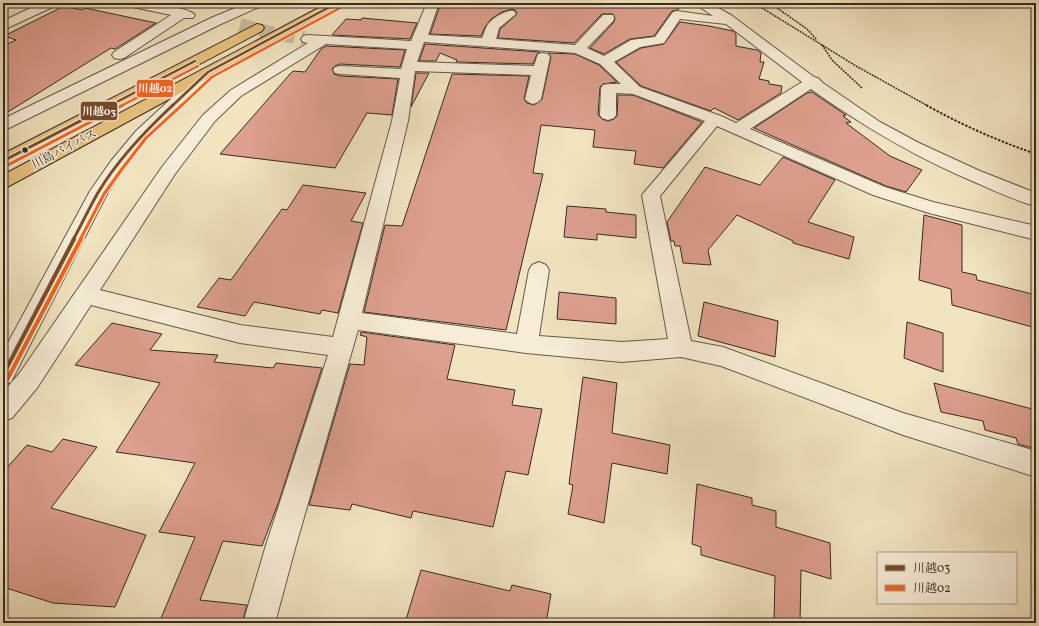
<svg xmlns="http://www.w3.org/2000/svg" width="1039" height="626" viewBox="0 0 1039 626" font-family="Vollkorn,'Noto Serif JP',serif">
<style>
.building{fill:#dd9f8e;stroke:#342b22}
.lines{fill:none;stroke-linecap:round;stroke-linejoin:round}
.minor-tunnel{stroke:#ccbfa1;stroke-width:14;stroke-dasharray:14 7;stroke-linecap:butt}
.minor-casing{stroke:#64594a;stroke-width:2}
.highway-casing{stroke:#342b22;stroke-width:2}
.path-far1{stroke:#342b22;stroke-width:1.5;stroke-dasharray:2 1;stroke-linecap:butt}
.path{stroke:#342b22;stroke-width:2;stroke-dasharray:2.5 1.5;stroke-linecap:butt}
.minor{fill:#f7edd7;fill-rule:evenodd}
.highway{fill:#e9c280;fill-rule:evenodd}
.bus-1-far2-casing{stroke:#f7edd7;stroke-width:4.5}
.bus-1-far1-casing{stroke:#f7edd7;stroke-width:5.5}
.bus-1-casing{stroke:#f7edd7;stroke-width:7}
.bus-2-far2-casing{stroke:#f7edd7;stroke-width:4.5}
.bus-2-far1-casing{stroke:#f7edd7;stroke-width:5.5}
.bus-2-casing{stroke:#f7edd7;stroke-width:7}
.bus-1-far2{stroke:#7a4b2a;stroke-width:2.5}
.bus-1-far1{stroke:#7a4b2a;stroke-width:3}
.bus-1{stroke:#7a4b2a;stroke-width:4}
.bus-2-far2{stroke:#f26522;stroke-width:2.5}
.bus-2-far1{stroke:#f26522;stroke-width:3}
.bus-2{stroke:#f26522;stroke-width:4}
.bus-dot{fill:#342b22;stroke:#f7edd7;stroke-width:1.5}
.labels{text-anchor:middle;stroke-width:3;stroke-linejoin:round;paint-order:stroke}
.far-street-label{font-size:12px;fill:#342b22;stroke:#f7edd7}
.line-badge{stroke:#f7edd7;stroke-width:1.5}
.badge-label{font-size:11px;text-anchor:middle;font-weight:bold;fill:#fff}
</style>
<rect width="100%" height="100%" fill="#f2e4c1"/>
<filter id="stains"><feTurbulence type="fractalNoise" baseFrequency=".005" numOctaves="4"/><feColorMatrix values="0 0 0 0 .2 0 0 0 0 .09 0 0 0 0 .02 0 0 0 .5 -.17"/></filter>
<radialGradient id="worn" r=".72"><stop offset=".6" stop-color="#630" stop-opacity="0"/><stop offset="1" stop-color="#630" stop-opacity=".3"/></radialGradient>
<path class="building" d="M 441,3 L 681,3 L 678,10 L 672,11 L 654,36 L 630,39 L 604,54 L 590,48 L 614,22 L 615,18 L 613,14 L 602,14 L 574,43 L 498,38 L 500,29 L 517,14 L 515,10 L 511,9 L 502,12 L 491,19 L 485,27 L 481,36 L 430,34 Z
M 64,6 L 82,10 L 85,8 L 156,23 L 115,49 L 111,48 L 3,115 L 3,46 L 16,40 L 4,36 Z
M 362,18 L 417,23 L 410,39 L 332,35 L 346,19 L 361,20 Z
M 680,22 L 709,26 L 733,31 L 736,34 L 736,46 L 757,50 L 761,53 L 760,62 L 764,62 L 759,79 L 769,81 L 769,84 L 782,86 L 781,93 L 738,120 L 714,108 L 711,111 L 641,86 L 616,62 L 641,48 L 664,44 Z
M 425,44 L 540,52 L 537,54 L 533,64 L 456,62 L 457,60 L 440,53 L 436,61 L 419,61 Z
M 326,46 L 405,50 L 400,67 L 340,64 L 335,66 L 332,69 L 334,74 L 340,76 L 398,79 L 392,115 L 367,113 L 335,168 L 220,154 L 290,74 L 293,71 L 305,72 L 321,49 Z
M 548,53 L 575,54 L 599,65 L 617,82 L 603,84 L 600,87 L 598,115 L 602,119 L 608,121 L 614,119 L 617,116 L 618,95 L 633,95 L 702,122 L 663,168 L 634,164 L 636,151 L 593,147 L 595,130 L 541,125 L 533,173 L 543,174 L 506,330 L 364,312 L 385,225 L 402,226 L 452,74 L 529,76 L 524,99 L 527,103 L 534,105 L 542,99 L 551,57 Z
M 416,73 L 429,73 L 411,107 Z
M 812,92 L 846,115 L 843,116 L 851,122 L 846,123 L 890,156 L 922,170 L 906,192 L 886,186 L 754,128 L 807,93 Z
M 783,157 L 835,180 L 808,222 L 854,237 L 849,259 L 793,243 L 793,241 L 737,215 L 708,250 L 711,265 L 683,263 L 680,246 L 675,246 L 674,241 L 671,241 L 667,222 L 705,167 L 760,185 Z
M 303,185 L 366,193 L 351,221 L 363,223 L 338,313 L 322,310 L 320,314 L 254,302 L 245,316 L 197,307 L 219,278 L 231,280 L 282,209 L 287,210 Z
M 567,206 L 606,209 L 606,212 L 636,215 L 636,238 L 597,234 L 597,240 L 564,237 Z
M 924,215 L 962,225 L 962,272 L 976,275 L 977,280 L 1036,295 L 1036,328 L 952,305 L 951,289 L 919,280 Z
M 559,292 L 616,298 L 616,324 L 557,319 Z
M 704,302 L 778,321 L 775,357 L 698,336 Z
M 907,322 L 943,333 L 943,372 L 904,358 Z
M 112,323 L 162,334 L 150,350 L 218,355 L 214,362 L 273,368 L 276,363 L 322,368 L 279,501 L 262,546 L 223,541 L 200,600 L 247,605 L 242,623 L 159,623 L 195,537 L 159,532 L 195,463 L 116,452 L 160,383 L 75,365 Z
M 361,332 L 455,345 L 447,379 L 515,390 L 512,405 L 542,409 L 528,475 L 506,471 L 493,527 L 413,511 L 411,518 L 352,504 L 350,510 L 309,505 L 350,364 L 364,365 L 367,337 L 360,335 Z
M 583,377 L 617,383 L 612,433 L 670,445 L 667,474 L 612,463 L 604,523 L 568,514 L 573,485 L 569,484 Z
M 934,383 L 1036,410 L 1036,449 L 1018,444 L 1016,438 L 985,430 L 983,421 L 941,412 Z
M 63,439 L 97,447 L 51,508 L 146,535 L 115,607 L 53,603 L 3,587 L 3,472 L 27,445 L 52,452 Z
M 697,484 L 752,498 L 752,505 L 776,511 L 776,527 L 830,543 L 831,579 L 801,570 L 800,623 L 774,623 L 775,576 L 701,555 L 701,547 L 692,544 Z
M 421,570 L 510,591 L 512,585 L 551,594 L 546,623 L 405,623 Z"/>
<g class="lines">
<path class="minor-tunnel" d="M 240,25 L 271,33 L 304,38"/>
<g class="minor-casing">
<path id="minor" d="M 41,3 L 57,3 L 55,6 L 3,30 L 3,21 Z
M 126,3 C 138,3 189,6 195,15 L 193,18 L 184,18 L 124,58 L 119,59 L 114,58 L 112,55 L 114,52 L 171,15 L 128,6 Z
M 247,3 L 263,3 L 261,6 L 221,24 L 9,128 L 3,130 L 3,119 L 211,18 Z
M 427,3 L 439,3 L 428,35 L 482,38 C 484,34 485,29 487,26 C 490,19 507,9 514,11 L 516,14 L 499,28 L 496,39 L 575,45 L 603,15 L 613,15 L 614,18 L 613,21 L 587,48 L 604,56 L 631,40 L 655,37 L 673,12 L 677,11 L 713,16 L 694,3 L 709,3 L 731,15 L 814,77 L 818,78 L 823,83 L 880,122 L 919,143 L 980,171 L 1036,193 L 1036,206 C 1016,201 997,192 979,184 C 919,159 864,127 811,89 L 750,129 L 885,187 L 933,202 L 1036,226 L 1036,240 L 929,213 L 873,195 L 717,126 L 660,196 L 691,341 L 723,347 L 903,413 L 1036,451 L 1036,477 L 903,435 L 721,366 L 681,357 L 622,362 L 526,353 L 358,330 L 296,545 L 275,623 L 243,623 L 266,545 L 328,355 L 240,343 L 91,305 L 37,388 L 12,418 L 3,421 L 3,392 L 19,374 L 162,167 L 203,115 L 231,90 L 308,43 L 303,42 L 301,39 L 303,36 L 308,35 L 411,41 ZM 680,19 L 726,24 L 802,82 L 736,123 L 721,116 L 640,87 L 614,62 L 640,47 L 664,43 ZM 424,42 L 575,53 L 600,64 L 621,84 L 608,84 L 603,85 L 601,88 L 600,115 L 602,118 L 608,120 L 614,118 L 616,115 L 616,93 L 633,94 L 705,121 L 642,195 L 668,339 L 622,342 L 539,336 L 549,270 L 546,265 L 539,262 L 532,265 L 529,270 L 517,334 L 362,313 L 408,121 L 415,71 L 531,75 L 525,99 L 528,102 L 533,104 L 538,102 L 541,99 L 550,57 L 548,54 L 543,53 L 538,54 L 534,66 L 417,62 ZM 326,44 L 407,49 L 401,69 L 340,66 L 335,67 L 333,70 L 335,73 L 340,74 L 400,78 L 392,121 L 333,337 L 240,325 L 100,290 L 175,174 L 215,121 L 241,96 Z
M 208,68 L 213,69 L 215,72 L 213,75 L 148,137 L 123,169 L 108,192 L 11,382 L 3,385 L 3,352 L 90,191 L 111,161 L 136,131 L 203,69 Z"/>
</g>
<g class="highway-casing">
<path id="highway" d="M 328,3 L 343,3 L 341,6 L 9,186 L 3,188 L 3,175 Z
M 257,24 L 262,25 L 264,28 L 262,31 L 9,165 L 3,166 L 3,154 Z"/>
</g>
<path class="path-far1" d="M 754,3 L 856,66 L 928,106
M 770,3 L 807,29 L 817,40
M 822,45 L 832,60 L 862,88"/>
<path class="path" d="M 926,105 C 962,125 998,141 1036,154"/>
<use href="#minor" class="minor"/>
<use href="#highway" class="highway"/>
<g class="bus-1-far2-casing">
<path id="bus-1-far2" d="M 109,106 L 195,61
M 172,106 L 208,72 L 337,3"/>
</g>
<g class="bus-1-far1-casing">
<path id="bus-1-far1" d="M 3,161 L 111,105
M 73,240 C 82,224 90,206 99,191 C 119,158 145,131 173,105"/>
</g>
<g class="bus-1-casing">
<path id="bus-1" d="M 3,375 L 74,239"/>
</g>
<g class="bus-2-far2-casing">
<path id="bus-2-far2" d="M 121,106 L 198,66
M 181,106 L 212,77 L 340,8"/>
</g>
<g class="bus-2-far1-casing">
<path id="bus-2-far1" d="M 6,166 L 123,105
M 80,240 L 104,194 L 122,169 L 146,138 L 182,105"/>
</g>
<g class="bus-2-casing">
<path id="bus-2" d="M 8,378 L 81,239"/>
</g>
<use href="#bus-1-far2" class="bus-1-far2"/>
<use href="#bus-1-far1" class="bus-1-far1"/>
<use href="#bus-1" class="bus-1"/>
<use href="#bus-2-far2" class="bus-2-far2"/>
<use href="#bus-2-far1" class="bus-2-far1"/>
<use href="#bus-2" class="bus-2"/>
</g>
<circle class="bus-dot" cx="25" cy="150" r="3.5"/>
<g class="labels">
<g class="far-street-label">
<text transform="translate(64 149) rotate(-28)" y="4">川島バイパス</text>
</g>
</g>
<g class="line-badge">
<rect x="136" y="79" width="38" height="19" rx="4" fill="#f26522"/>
<rect x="80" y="101" width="38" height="20" rx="4" fill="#7a4b2a"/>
</g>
<g class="badge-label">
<text x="155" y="92">川越02</text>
<text x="99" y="115">川越03</text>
</g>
<rect width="1039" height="626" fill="none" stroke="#f2e4c1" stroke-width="16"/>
<rect x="4" y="4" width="1031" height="618" fill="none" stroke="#342b22" stroke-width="2"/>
<rect x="8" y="8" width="1023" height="610" fill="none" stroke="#342b22"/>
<rect x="877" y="552" width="140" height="52" fill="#f7edd7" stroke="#a99f8f"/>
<rect x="885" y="565" width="20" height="6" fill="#7a4b2a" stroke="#a99f8f"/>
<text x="913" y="572" font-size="12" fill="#342b22">川越03</text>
<rect x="885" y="585" width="20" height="6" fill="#f26522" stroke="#a99f8f"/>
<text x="913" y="592" font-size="12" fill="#342b22">川越02</text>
<rect width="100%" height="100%" filter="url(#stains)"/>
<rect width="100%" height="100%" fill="url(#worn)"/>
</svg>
